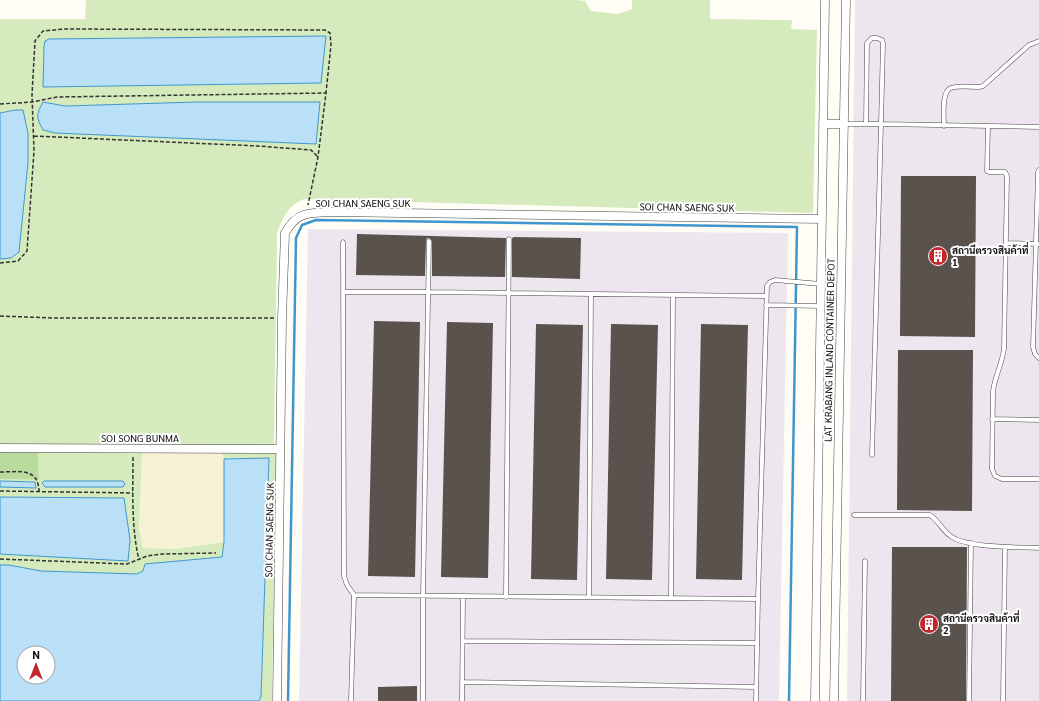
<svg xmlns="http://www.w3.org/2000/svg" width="1039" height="701" viewBox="0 0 1039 701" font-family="Georgia,Sarabun,serif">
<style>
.industrial{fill:#eee6ef}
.farmland{fill:#f6f3d4}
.green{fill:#d5ebbd;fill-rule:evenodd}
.forest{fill:#b9dc9c}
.water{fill:#b9e0f7;stroke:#3f96cf;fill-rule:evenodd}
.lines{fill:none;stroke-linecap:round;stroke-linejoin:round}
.stream{stroke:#3f96cf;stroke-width:2.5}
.building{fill:#5a524d}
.lane-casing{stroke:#444;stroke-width:5}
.street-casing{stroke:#444;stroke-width:9}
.path{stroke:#333;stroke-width:1.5;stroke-dasharray:4 2;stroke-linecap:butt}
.lane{stroke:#fff;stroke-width:4}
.street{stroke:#fff;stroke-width:8}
.labels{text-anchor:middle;stroke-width:4;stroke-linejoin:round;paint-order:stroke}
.street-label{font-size:10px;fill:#111;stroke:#fff}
.poi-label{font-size:10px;font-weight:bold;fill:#111;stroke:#fff;text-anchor:start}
</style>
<rect width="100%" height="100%" fill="#fffdf5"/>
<path class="industrial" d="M 855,0 L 1039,0 L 1039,701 L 847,701 Z
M 308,229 L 788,233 L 779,701 L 299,701 Z"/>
<path class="farmland" d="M 223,452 L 224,459 L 224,542 L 175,549 L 143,548 L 139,528 L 142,453 Z"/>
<path class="green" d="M 86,0 L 575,0 L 585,1 L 591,11 L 618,14 L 632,9 L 632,0 L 710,0 L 710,19 L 792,20 L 791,29 L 817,30 L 813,213 L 304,199 C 288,205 281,220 277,235 L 274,443 L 276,455 L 272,701 L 259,701 L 261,697 L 269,458 L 224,459 L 222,452 L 142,453 L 139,528 L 143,548 L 175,549 L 224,542 L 222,557 L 145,564 L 143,571 L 137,574 L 41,571 L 9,565 L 0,565 L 0,554 L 128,560 L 130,540 L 124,498 L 0,497 L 0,487 L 36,487 L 35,482 L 0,481 L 0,479 L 39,480 L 38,453 L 0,452 L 0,259 L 11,258 L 19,252 L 28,163 L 28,133 L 15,110 L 0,113 L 0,19 L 85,19 ZM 326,36 L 321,83 L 43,86 L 44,46 ZM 43,102 L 65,106 L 320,102 L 316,144 L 38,111 ZM 42,483 L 122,487 L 45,487 Z"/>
<path class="forest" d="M 0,452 L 38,453 L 39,480 L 0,479 Z"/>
<path class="water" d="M 326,36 L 321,83 L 43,87 L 44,46 L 45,41 L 49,39 Z
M 43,102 L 65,106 L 197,102 L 320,102 L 316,144 L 55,133 L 43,130 C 36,117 36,115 43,102 Z
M 15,110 L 23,110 L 28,133 L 28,163 L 19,252 L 11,258 L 0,259 L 0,113 Z
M 269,458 L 261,697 L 259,701 L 0,701 L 0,565 L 9,565 L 41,571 L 137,574 L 143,571 L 145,564 L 222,557 L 224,542 L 224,459 ZM 24,653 L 48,653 L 48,677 L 24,677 Z
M 0,481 L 35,482 L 36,488 L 0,487 Z
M 44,481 L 123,481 L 125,484 L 123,487 L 45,487 L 42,483 Z
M 0,497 L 124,498 L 130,540 L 128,561 L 0,554 Z"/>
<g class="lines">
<path class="stream" d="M 288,701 L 296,238 L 302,225 L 316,220 L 797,227 L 789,701"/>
</g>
<path class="building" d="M 901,176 L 976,176 L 975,337 L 900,336 Z
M 357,234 L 506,238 L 505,277 L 432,276 L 432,241 L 429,238 L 427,238 L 426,241 L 425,276 L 356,275 Z
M 514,237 L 581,238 L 580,279 L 512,277 L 512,238 Z
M 374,321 L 420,322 L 415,577 L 368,576 Z
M 447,322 L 493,323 L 488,578 L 441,577 Z
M 536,324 L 583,325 L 577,580 L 531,579 Z
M 611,324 L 658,325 L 652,580 L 606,579 Z
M 701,324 L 748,325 L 742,580 L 696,579 Z
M 898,350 L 973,350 L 972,511 L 897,510 Z
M 892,547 L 967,547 L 966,701 L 891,701 Z
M 417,686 L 417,701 L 378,701 L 378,687 Z"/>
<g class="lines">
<g class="lane-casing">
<path id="lane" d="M 843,124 L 881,124 L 872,455
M 866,124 L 867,43 L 872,38 L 877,38 L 882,40 L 883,43 L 881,124 L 1039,127
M 944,126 C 944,117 941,91 951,88 C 959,85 971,87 979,87 L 983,86 L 1029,45 L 1039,41
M 988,126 L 987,171 L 989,172 L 1005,172 L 1007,176 L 1004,349 C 1002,364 995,376 993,391 L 992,469 L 995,476 L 1002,479 L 1039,479
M 1039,170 L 1038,172 L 1033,347 L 1035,354 L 1039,358
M 343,242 L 344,576 L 347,585 L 354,595 L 351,701
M 1006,243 L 1039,244
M 344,292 L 429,292 L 766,296
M 766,305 L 821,306
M 992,419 L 1039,420
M 854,515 L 930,515 C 939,521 943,532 952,537 C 969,548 1017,547 1039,548
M 354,595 L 758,599
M 506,597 L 509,239
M 589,597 L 591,294
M 671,598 L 673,295
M 463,641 L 757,643
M 462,682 L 756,687
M 423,701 L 423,596 L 429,241
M 462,701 L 463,596
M 756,701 L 758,599 L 767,286 L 770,282 L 775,280 L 821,284
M 863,701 L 865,561
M 969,701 L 971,543
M 1003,701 L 1005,547"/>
</g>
<g class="street-casing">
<path id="street" d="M 823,124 L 843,124
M 0,448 L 280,449
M 277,701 L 282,318 L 285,233 C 297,212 307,213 329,212 L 822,219
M 815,701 L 825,0
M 834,701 L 846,0"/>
</g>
<path class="path" d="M 0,104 L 32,102 L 57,97 L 326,93 L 318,157 L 308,205
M 34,136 L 258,146 L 311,150 L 318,157
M 0,263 L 18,261 L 27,251 L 34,151 L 32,95 L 35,41 L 43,31 L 65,29 L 325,30 L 330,33 L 331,45 L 326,93
M 0,316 L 53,318 L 274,318
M 133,457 C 133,491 131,526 139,560
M 0,472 C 19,472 38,467 39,491
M 0,491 L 133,493
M 0,559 L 127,564 L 147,556 L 163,554 L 216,553"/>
<use href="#lane" class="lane"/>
<use href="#street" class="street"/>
</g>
<defs>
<g id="building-disc" transform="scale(1)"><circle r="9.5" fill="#c4262e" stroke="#fff"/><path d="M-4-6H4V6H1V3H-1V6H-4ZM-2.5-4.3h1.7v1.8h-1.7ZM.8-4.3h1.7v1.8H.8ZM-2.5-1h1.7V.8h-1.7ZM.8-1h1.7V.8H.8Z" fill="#fff"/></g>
</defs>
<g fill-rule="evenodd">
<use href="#building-disc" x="938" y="256"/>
<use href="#building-disc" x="929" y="624"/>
</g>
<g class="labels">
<g class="street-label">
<text x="363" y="207">SOI CHAN SAENG SUK</text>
<text transform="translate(687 207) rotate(1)" y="4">SOI CHAN SAENG SUK</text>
<text transform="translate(829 350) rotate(-89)" y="4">LAT KRABANG INLAND CONTAINER DEPOT</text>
<text x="140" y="442">SOI SONG BUNMA</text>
<text transform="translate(269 530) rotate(-89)" y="4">SOI CHAN SAENG SUK</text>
</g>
<g class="poi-label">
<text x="952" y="254">สถานีตรวจสินค้าที่<tspan x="952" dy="12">1</tspan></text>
<text x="943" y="622">สถานีตรวจสินค้าที่<tspan x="943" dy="12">2</tspan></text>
</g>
</g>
<g transform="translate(36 665)"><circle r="19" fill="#ffffff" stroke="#a0a0a0"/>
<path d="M0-3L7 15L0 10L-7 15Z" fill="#c4262e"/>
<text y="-6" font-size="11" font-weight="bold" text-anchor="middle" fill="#111111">N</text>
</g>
</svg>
